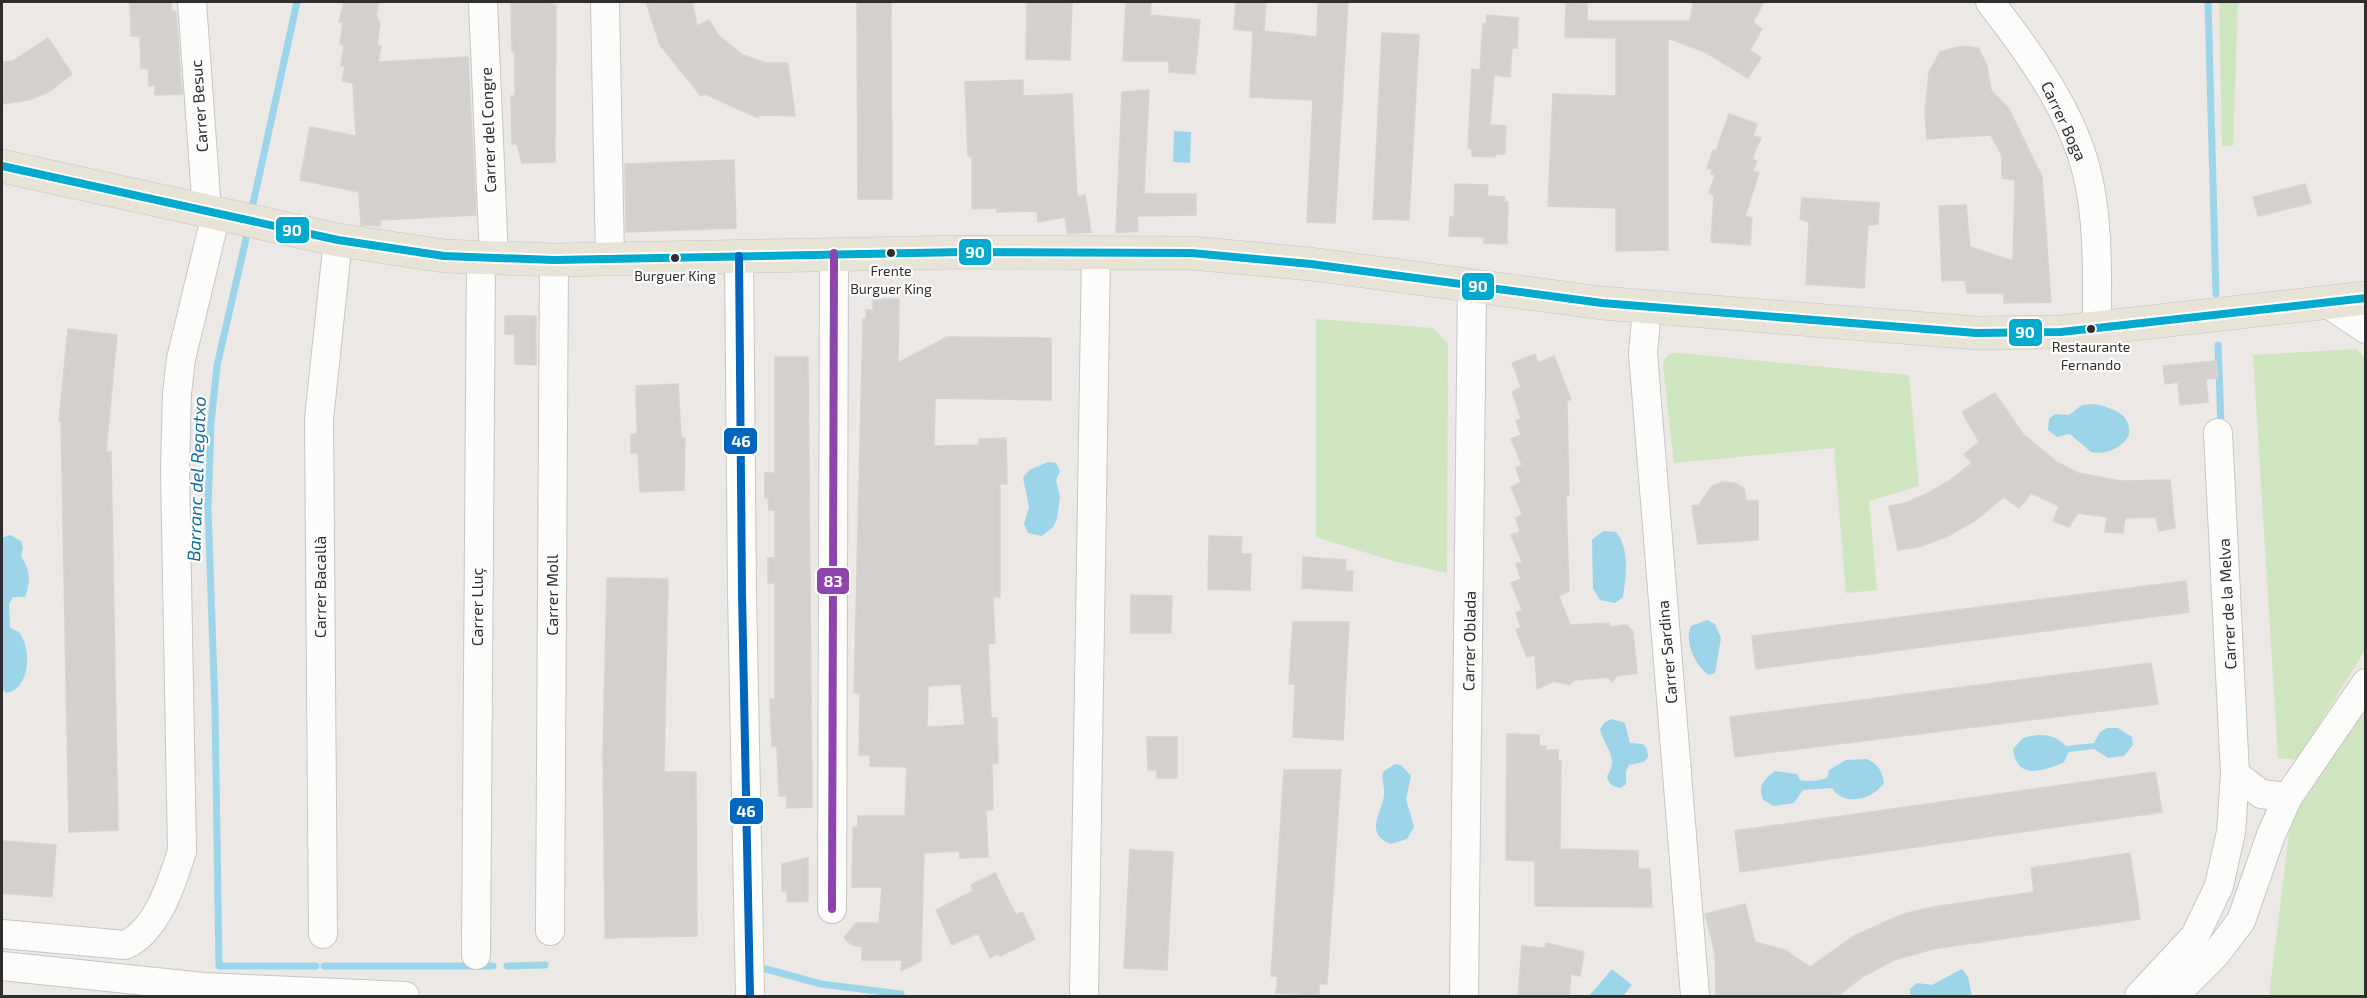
<svg xmlns="http://www.w3.org/2000/svg" width="2367" height="998" viewBox="0 0 2367 998" font-family="'Exo 2',sans-serif">
<style>
.green{fill:#cee5c0}
.water{fill:#9cd5e9}
.lines{fill:none;stroke-linecap:round;stroke-linejoin:round}
.stream{stroke:#9cd5e9;stroke-width:7}
.building{fill:#d3d0ce;stroke:#d6d4d1;stroke-width:1.5;fill-rule:evenodd}
.minor-casing{stroke:#c8c6c7;stroke-width:30}
.major-casing{stroke:#c6c5c4;stroke-width:34}
.minor{stroke:#fcfcfb;stroke-width:28}
.major{stroke:#e7e3d7;stroke-width:33}
.bus-1-casing{stroke:#fff;stroke-width:12}
.bus-2-casing{stroke:#fff;stroke-width:12}
.bus-3-casing{stroke:#fff;stroke-width:12}
.bus-1{stroke:#00a9ce;stroke-width:8}
.bus-2{stroke:#0065bd;stroke-width:8}
.bus-3{stroke:#8e44ad;stroke-width:8}
.bus-dot{fill:#2e2e2e;stroke:#fff;stroke-width:2}
.labels{text-anchor:middle;stroke-width:4.5;stroke-linejoin:round;paint-order:stroke}
.bus-label{font-size:14px;fill:#2e2e2e;stroke:#fff}
.street-label{font-size:16px;fill:#2e2e2e;stroke:#fff}
.water-label{font-size:18px;font-style:italic;fill:#136d9d;stroke:#fff}
.line-badge{stroke:#fff;stroke-width:2}
.badge-label{font-size:16px;text-anchor:middle;font-weight:bold;fill:#fff}
</style>
<rect width="100%" height="100%" fill="#ebe8e5"/>
<path class="green" d="M 2219,2 L 2238,2 L 2233,146 L 2222,146 Z
M 1316,319 L 1433,328 L 1448,344 L 1447,573 L 1393,561 L 1316,537 Z
M 2356,349 L 2365,358 L 2365,650 L 2297,760 L 2278,758 L 2253,355 Z
M 1679,353 L 1909,375 L 1919,486 L 1869,501 L 1877,590 L 1846,593 L 1834,448 L 1674,463 L 1663,366 C 1664,356 1669,353 1679,353 Z
M 2365,704 L 2365,996 L 2269,996 L 2291,818 Z"/>
<path class="water" d="M 1174,131 L 1191,132 L 1190,163 L 1173,162 Z
M 2095,404 C 2111,408 2132,413 2129,435 C 2122,448 2106,455 2091,452 L 2070,434 L 2057,437 L 2048,430 L 2049,419 L 2055,414 L 2069,415 L 2082,405 Z
M 1048,462 L 1056,463 L 1060,471 L 1056,480 L 1060,497 L 1057,519 L 1053,527 L 1042,536 L 1028,533 L 1024,524 L 1029,507 L 1023,478 L 1029,470 Z
M 1603,531 L 1616,532 C 1630,549 1626,576 1623,597 L 1615,603 L 1600,600 L 1593,588 L 1592,540 Z
M 10,535 L 21,541 L 23,548 L 21,556 C 30,569 31,581 25,597 L 13,597 L 9,604 L 10,627 C 14,631 18,630 21,635 C 32,652 29,690 6,693 L 2,689 L 2,538 Z
M 1707,620 L 1715,624 L 1721,638 L 1715,673 L 1709,675 C 1695,666 1684,642 1691,626 Z
M 1612,719 L 1625,723 L 1630,743 L 1643,744 L 1647,749 L 1648,757 L 1644,762 L 1629,765 L 1626,771 L 1626,784 L 1621,788 C 1613,787 1609,785 1607,776 C 1620,758 1604,747 1600,729 L 1605,722 Z
M 2107,728 L 2118,728 L 2132,737 L 2133,745 L 2124,756 L 2108,758 L 2094,749 L 2069,752 L 2064,762 C 2044,771 2017,781 2013,749 L 2023,738 C 2039,733 2054,733 2066,746 L 2094,743 L 2100,732 Z
M 1867,759 C 1879,765 1882,771 1884,783 C 1872,800 1844,807 1832,788 L 1803,790 L 1794,803 L 1774,806 L 1763,800 C 1758,787 1763,779 1775,771 L 1797,774 L 1800,780 C 1809,782 1818,781 1827,778 L 1829,770 L 1846,760 Z
M 1395,764 L 1401,765 L 1411,776 L 1406,799 L 1414,827 L 1407,839 L 1391,844 C 1364,834 1381,814 1384,796 C 1385,787 1381,780 1383,772 Z
M 1612,969 L 1632,985 L 1623,996 L 1589,996 Z
M 1962,969 L 1968,977 L 1972,996 L 1910,996 L 1910,989 L 1917,983 L 1932,985 Z"/>
<g class="lines">
<path class="stream" d="M 2208,2 L 2216,294
M 251,213 L 297,2
M 248,230 L 217,366 L 211,423 L 208,508 L 215,708 L 219,966 L 316,966
M 2218,345 L 2221,425
M 324,966 L 493,966
M 507,966 L 545,965
M 766,969 L 821,984 L 901,994"/>
</g>
<path class="building" d="M 130,2 L 171,2 L 172,12 L 176,12 L 182,94 L 155,95 L 155,85 L 149,86 L 148,68 L 141,68 L 140,36 L 131,36 Z
M 344,2 L 379,2 L 376,16 L 380,23 L 377,45 L 381,46 L 378,62 L 468,57 L 476,215 L 380,220 L 380,226 L 361,225 L 359,192 L 300,180 L 310,127 L 356,136 L 353,83 L 342,81 L 345,66 L 341,66 L 344,45 L 340,44 L 343,22 L 339,22 Z
M 511,2 L 552,2 L 552,5 L 556,5 L 555,162 L 522,163 L 517,144 L 512,144 L 511,96 L 515,96 L 515,52 L 512,52 Z
M 646,2 L 692,2 L 697,26 L 709,20 L 719,36 L 743,55 L 766,63 L 788,63 L 795,116 L 759,115 L 758,118 L 703,93 L 701,96 L 660,45 Z
M 857,2 L 891,2 L 892,199 L 858,199 Z
M 1027,2 L 1072,2 L 1070,60 L 1026,59 Z
M 1126,2 L 1151,2 L 1150,15 L 1200,20 L 1195,74 L 1169,72 L 1169,61 L 1123,61 Z
M 1236,2 L 1266,2 L 1264,31 L 1317,37 L 1318,2 L 1348,2 L 1335,223 L 1307,222 L 1313,100 L 1250,97 L 1253,31 L 1234,29 Z
M 1693,2 L 1764,2 L 1753,22 L 1762,29 L 1750,50 L 1761,58 L 1748,78 L 1705,52 L 1668,38 L 1668,250 L 1616,251 L 1616,208 L 1548,206 L 1553,94 L 1616,96 L 1616,38 L 1565,37 L 1566,3 L 1587,4 L 1587,21 L 1690,21 Z
M 1487,15 L 1518,18 L 1517,48 L 1512,48 L 1510,77 L 1494,75 L 1490,125 L 1506,126 L 1505,154 L 1495,154 L 1495,157 L 1472,156 L 1472,149 L 1468,148 L 1472,69 L 1480,70 L 1483,24 L 1487,23 Z
M 1382,33 L 1419,35 L 1409,220 L 1373,219 Z
M 48,38 L 72,74 L 50,91 L 29,100 L 2,104 L 2,62 L 13,61 Z
M 1962,46 L 1978,48 L 1987,65 L 1991,90 L 2009,109 L 2042,177 L 2051,302 L 2004,303 L 2004,293 L 1967,293 L 1965,280 L 1942,281 L 1939,206 L 1966,205 L 1970,247 L 2013,261 L 2015,180 L 2002,178 L 2002,156 L 1991,135 L 1927,139 L 1925,112 L 1929,72 L 1940,52 Z
M 1023,80 L 1023,96 L 1072,94 L 1077,197 L 1085,195 L 1091,232 L 1068,234 L 1065,217 L 1038,222 L 1037,211 L 997,212 L 997,208 L 972,209 L 972,156 L 968,156 L 965,82 Z
M 1149,90 L 1144,194 L 1196,194 L 1196,215 L 1137,216 L 1138,231 L 1116,233 L 1122,92 Z
M 1729,114 L 1757,124 L 1753,136 L 1761,138 L 1752,159 L 1757,161 L 1753,171 L 1759,173 L 1745,216 L 1752,218 L 1750,245 L 1711,242 L 1714,195 L 1709,193 L 1715,175 L 1711,174 L 1713,170 L 1707,168 L 1713,150 L 1716,151 Z
M 734,160 L 736,228 L 626,232 L 625,164 Z
M 1455,184 L 1488,185 L 1487,196 L 1505,197 L 1504,202 L 1508,202 L 1507,244 L 1484,243 L 1484,237 L 1449,236 L 1450,217 L 1454,217 Z
M 2305,184 L 2311,203 L 2258,216 L 2253,197 Z
M 1802,198 L 1879,203 L 1878,224 L 1868,225 L 1864,288 L 1806,284 L 1809,222 L 1800,219 Z
M 873,299 L 899,299 L 898,363 L 947,337 L 1051,338 L 1051,400 L 935,398 L 934,446 L 979,445 L 979,439 L 1006,438 L 1007,484 L 1000,484 L 1000,597 L 993,597 L 995,643 L 988,644 L 991,718 L 997,718 L 998,763 L 992,764 L 993,810 L 986,810 L 988,857 L 960,858 L 959,851 L 924,853 L 921,961 L 901,971 L 902,960 L 862,960 L 862,947 L 852,945 L 844,938 L 856,923 L 879,923 L 882,887 L 852,887 L 853,828 L 858,827 L 858,816 L 905,816 L 907,767 L 870,766 L 870,755 L 859,755 L 860,693 L 854,693 L 863,319 L 866,319 L 866,310 L 873,310 ZM 961,684 L 965,725 L 927,727 L 928,686 Z
M 505,316 L 536,316 L 536,365 L 515,364 L 515,334 L 505,334 Z
M 68,329 L 117,335 L 106,452 L 111,452 L 118,830 L 69,832 L 61,421 L 59,421 Z
M 1535,354 L 1538,363 L 1554,356 L 1571,399 L 1567,401 L 1569,495 L 1566,497 L 1569,591 L 1559,596 L 1570,625 L 1609,623 L 1610,627 L 1627,625 L 1633,632 L 1637,673 L 1617,676 L 1612,682 L 1608,677 L 1575,680 L 1569,685 L 1554,681 L 1537,689 L 1535,654 L 1527,657 L 1516,630 L 1521,627 L 1516,613 L 1522,610 L 1511,583 L 1521,579 L 1516,564 L 1522,562 L 1511,535 L 1520,532 L 1516,518 L 1522,514 L 1511,487 L 1521,482 L 1516,468 L 1522,465 L 1511,439 L 1521,435 L 1516,421 L 1521,418 L 1512,392 L 1521,387 L 1512,363 Z
M 775,357 L 808,357 L 812,807 L 787,808 L 787,796 L 779,796 L 777,746 L 772,746 L 770,699 L 775,699 L 775,583 L 768,583 L 768,558 L 775,558 L 775,510 L 769,510 L 768,498 L 765,498 L 765,473 L 775,473 Z
M 2216,361 L 2218,378 L 2206,379 L 2208,402 L 2180,405 L 2178,382 L 2165,384 L 2163,366 Z
M 678,384 L 681,437 L 685,438 L 684,490 L 640,492 L 638,453 L 631,453 L 631,434 L 637,434 L 636,386 Z
M 1995,393 L 2023,434 L 2057,462 L 2078,473 L 2121,481 L 2170,480 L 2175,528 L 2159,531 L 2156,517 L 2125,518 L 2123,533 L 2105,532 L 2107,517 L 2078,513 L 2069,527 L 2053,521 L 2059,506 L 2031,493 L 2019,508 L 2004,497 L 1976,520 L 1950,535 L 1919,547 L 1898,550 L 1889,506 L 1906,503 L 1926,494 L 1949,481 L 1972,463 L 1964,454 L 1979,442 L 1962,412 Z
M 1722,482 L 1734,483 L 1744,488 L 1746,500 L 1758,501 L 1758,540 L 1698,544 L 1692,506 L 1699,505 L 1712,486 Z
M 1209,536 L 1242,537 L 1241,554 L 1251,554 L 1250,590 L 1208,589 Z
M 1303,557 L 1346,560 L 1345,571 L 1353,571 L 1352,591 L 1302,588 Z
M 607,578 L 668,579 L 664,772 L 696,772 L 697,936 L 605,938 L 603,752 Z
M 2186,581 L 2189,612 L 1756,669 L 1752,636 Z
M 1131,595 L 1172,596 L 1171,633 L 1131,633 Z
M 1293,622 L 1349,622 L 1343,740 L 1293,737 L 1295,684 L 1289,684 Z
M 2151,663 L 2158,704 L 1735,757 L 1730,717 Z
M 1507,734 L 1539,735 L 1539,746 L 1546,746 L 1546,750 L 1558,750 L 1558,761 L 1561,761 L 1560,849 L 1638,851 L 1638,869 L 1650,869 L 1652,907 L 1535,906 L 1535,861 L 1506,860 Z
M 1147,737 L 1177,737 L 1177,778 L 1157,778 L 1157,770 L 1148,770 Z
M 1284,770 L 1341,770 L 1327,984 L 1319,984 L 1319,995 L 1276,993 L 1278,976 L 1271,976 Z
M 2155,772 L 2162,812 L 1740,872 L 1735,831 Z
M 2,841 L 56,845 L 52,897 L 2,893 Z
M 1130,850 L 1173,852 L 1167,970 L 1124,968 Z
M 2130,853 L 2140,919 L 1933,949 L 1894,960 L 1862,977 L 1838,996 L 1716,996 L 1715,953 L 1705,914 L 1745,904 L 1755,942 L 1785,950 L 1810,967 L 1854,936 L 1903,914 L 1933,907 L 2034,892 L 2031,868 Z
M 808,858 L 808,901 L 787,902 L 787,891 L 782,891 L 782,864 Z
M 995,873 L 1016,915 L 1022,912 L 1035,939 L 1000,956 L 999,953 L 990,958 L 978,933 L 952,945 L 936,910 L 973,891 L 971,885 Z
M 1546,943 L 1584,952 L 1580,976 L 1571,974 L 1569,996 L 1518,996 L 1522,946 L 1545,948 Z"/>
<g class="lines">
<g class="minor-casing">
<path id="minor" d="M 192,2 L 207,211
M 483,2 L 494,258
M 605,2 L 610,259
M 1990,2 C 2028,51 2072,111 2087,173 C 2099,222 2097,278 2097,329
M 739,256 L 742,593 L 750,996
M 2327,303 L 2366,329
M 1647,308 L 1643,353 L 1695,996
M 2235,774 L 2261,794 L 2288,797 L 2366,683
M 832,909 L 834,253
M 550,931 L 554,260
M 2,934 L 125,945 C 157,931 172,883 182,851 L 175,469 L 177,393 L 181,359 L 216,214
M 323,934 L 319,419 L 338,240
M 476,955 L 481,258
M 2,966 L 203,987 L 405,996
M 1084,996 L 1096,251
M 1464,996 L 1472,286
M 2139,996 L 2195,936 L 2219,886 L 2231,832 L 2235,774 L 2218,433
M 2174,996 L 2215,955 L 2241,921 L 2271,835 L 2288,797"/>
</g>
<g class="major-casing">
<path id="major" d="M 2,166 L 338,240 L 444,256 L 554,260 L 963,252 L 1191,253 L 1311,264 L 1602,303 L 1976,333 L 2061,332 L 2366,298"/>
</g>
<use href="#minor" class="minor"/>
<use href="#major" class="major"/>
<g class="bus-1-casing">
<path id="bus-1" d="M 2,166 L 338,240 L 444,256 L 554,260 L 963,252 L 1191,253 L 1311,264 L 1602,303 L 1976,333 L 2061,332 L 2366,298"/>
</g>
<g class="bus-2-casing">
<path id="bus-2" d="M 739,256 L 742,593 L 750,996"/>
</g>
<g class="bus-3-casing">
<path id="bus-3" d="M 832,909 L 834,253"/>
</g>
<use href="#bus-1" class="bus-1"/>
<use href="#bus-2" class="bus-2"/>
<use href="#bus-3" class="bus-3"/>
</g>
<g class="bus-dot">
<circle cx="891" cy="253" r="5"/>
<circle cx="675" cy="258" r="5"/>
<circle cx="2091" cy="329" r="5"/>
</g>
<g class="labels">
<g class="bus-label">
<text x="891" y="276">Frente<tspan x="891" dy="18">Burguer King</tspan></text>
<text x="675" y="281">Burguer King</text>
<text x="2091" y="352">Restaurante<tspan x="2091" dy="18">Fernando</tspan></text>
</g>
<g class="street-label">
<text transform="translate(199 106) rotate(-94)" y="6">Carrer Besuc</text>
<text transform="translate(2064 121) rotate(65)" y="6">Carrer Boga</text>
<text transform="translate(488 130) rotate(-92)" y="6">Carrer del Congre</text>
<text transform="translate(320 587) rotate(-90)" y="6">Carrer Bacallà</text>
<text transform="translate(552 595) rotate(-90)" y="6">Carrer Moll</text>
<text transform="translate(2227 604) rotate(-93)" y="6">Carrer de la Melva</text>
<text transform="translate(477 607) rotate(-90)" y="6">Carrer Lluç</text>
<text transform="translate(1469 641) rotate(-89)" y="6">Carrer Oblada</text>
<text transform="translate(1667 652) rotate(-95)" y="6">Carrer Sardina</text>
</g>
<g class="water-label">
<text transform="translate(197 479) rotate(-88)" y="6">Barranc del Regatxo</text>
</g>
</g>
<g class="line-badge">
<rect x="275" y="216" width="35" height="28" rx="6" fill="#00a9ce"/>
<rect x="958" y="238" width="34" height="28" rx="6" fill="#00a9ce"/>
<rect x="1461" y="272" width="34" height="29" rx="6" fill="#00a9ce"/>
<rect x="2008" y="318" width="35" height="29" rx="6" fill="#00a9ce"/>
<rect x="723" y="427" width="35" height="28" rx="6" fill="#0065bd"/>
<rect x="816" y="567" width="34" height="28" rx="6" fill="#8e44ad"/>
<rect x="729" y="797" width="35" height="28" rx="6" fill="#0065bd"/>
</g>
<g class="badge-label">
<text x="292" y="236">90</text>
<text x="975" y="258">90</text>
<text x="1478" y="292">90</text>
<text x="2025" y="338">90</text>
<text x="741" y="447">46</text>
<text x="833" y="587">83</text>
<text x="746" y="817">46</text>
</g>
<rect width="2367" height="998" fill="none" stroke="#2e2e2e" stroke-width="6"/>
</svg>
